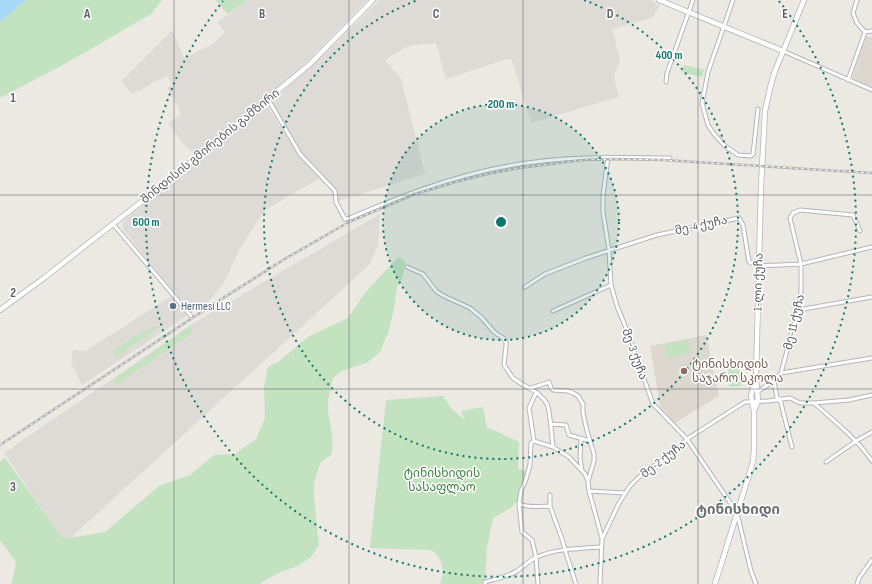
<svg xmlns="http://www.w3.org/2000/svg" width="872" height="584" viewBox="0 0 872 584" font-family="'Sofia Sans Condensed','Noto Sans Georgian',sans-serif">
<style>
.industrial{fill:#dedbd7}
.education{fill:#dcd8d0}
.green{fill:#c2e2c0}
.water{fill:#a7d9f7}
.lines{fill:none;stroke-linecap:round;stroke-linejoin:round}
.street-casing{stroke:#b3b5b9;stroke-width:5}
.secondary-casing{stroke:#b2b5b9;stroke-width:6}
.street{stroke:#fff;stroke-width:3}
.secondary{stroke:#fff;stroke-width:4.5}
.rail-casing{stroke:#b1b2b2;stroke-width:2.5}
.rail{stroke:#fff;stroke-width:1;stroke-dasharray:3;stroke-linecap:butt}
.grid{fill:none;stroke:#5b5e62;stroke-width:1;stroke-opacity:0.55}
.ring{fill:none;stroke:#0f766e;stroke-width:2;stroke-dasharray:2 4}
.service-dot{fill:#5c6f8a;stroke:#fff;stroke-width:1.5}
.education-dot{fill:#8d6e63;stroke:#fff;stroke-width:1.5}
.labels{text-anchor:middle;stroke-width:3;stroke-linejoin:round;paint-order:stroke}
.street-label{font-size:12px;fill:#5b5e62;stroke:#fff}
.service-label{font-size:12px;fill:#4e5e75;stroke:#fff;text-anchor:start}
.education-label{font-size:12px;fill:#785e54;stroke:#fff;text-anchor:start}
.park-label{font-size:12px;fill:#3c803b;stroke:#fff}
.quarter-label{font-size:14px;font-weight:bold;fill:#6c7074;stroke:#fff}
.grid-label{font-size:13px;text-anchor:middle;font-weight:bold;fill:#5b5e62;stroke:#fff;stroke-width:3;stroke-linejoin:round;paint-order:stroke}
.centre{fill:#0f766e;stroke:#fff;stroke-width:2}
.ring-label{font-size:12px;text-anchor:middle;font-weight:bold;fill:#0f766e;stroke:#fff;stroke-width:3;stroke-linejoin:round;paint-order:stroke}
</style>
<rect width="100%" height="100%" fill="#ece9e2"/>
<path class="industrial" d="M 248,0 L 367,0 L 306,63 L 195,155 L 181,141 L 168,123 L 181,115 L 178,107 L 167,88 L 172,85 L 167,76 L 132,94 L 121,81 L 172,30 L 184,58 L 212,45 L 225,32 L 217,22 Z
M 380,0 L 651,0 L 660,6 L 653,16 L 654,17 L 612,29 L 620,60 L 614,77 L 619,97 L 531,123 L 512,60 L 507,59 L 446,79 L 436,43 L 408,46 L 385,60 L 401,79 L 425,174 L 338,201 L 337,190 L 322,173 L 302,153 L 274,106 L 273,100 L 305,72 Z
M 266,104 L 300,158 L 320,178 L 265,210 L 242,245 L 223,284 L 208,302 L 191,313 L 123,229 L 122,222 Z
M 380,214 L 378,245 L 369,265 L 65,543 L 4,453 L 194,323 Z
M 172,296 L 188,315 L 82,385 L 71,363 L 73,350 L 85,351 Z"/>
<path class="education" d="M 866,36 L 872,37 L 872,87 L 852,79 Z
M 706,335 L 719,396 L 675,423 L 660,406 L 650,346 Z"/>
<path class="green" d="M 26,0 L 162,0 L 151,14 L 68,62 L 0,98 L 0,22 Z
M 216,0 L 248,0 L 227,14 Z
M 684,65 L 704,70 L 702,77 L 682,72 Z
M 398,257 L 405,261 L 403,276 L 397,287 L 394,309 L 389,330 L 380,352 L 368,362 L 357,366 L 342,371 L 333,378 C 331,387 328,397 328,405 C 328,424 336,435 331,455 L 321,462 L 318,469 L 314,484 L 314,497 L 319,545 L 311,557 L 298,566 L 283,571 L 267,579 L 260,584 L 11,584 L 12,583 L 16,562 L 0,540 L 0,462 L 5,458 L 63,539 L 105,532 L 159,486 L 190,475 L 214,455 L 235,454 L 256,439 L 265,418 L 264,387 L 268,367 L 277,363 L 308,337 L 348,318 L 365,293 Z
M 161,326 L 116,357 L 113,352 C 128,341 141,329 161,326 Z
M 190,326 L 193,332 L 116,385 L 113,380 Z
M 688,340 L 690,353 L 667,358 L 664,344 Z
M 728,364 L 740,364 L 741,386 L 729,387 Z
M 443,396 L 452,409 L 465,420 L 461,411 L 483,407 L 487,428 L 496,431 L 519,442 L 518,469 L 528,471 L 521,491 L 519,504 L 516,502 L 512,507 L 493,518 L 487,548 L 485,582 L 480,584 L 440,584 C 441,580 443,575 443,571 C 442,563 438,552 430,550 L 370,548 L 386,400 Z"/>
<path class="water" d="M 0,0 L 26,0 L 0,22 Z"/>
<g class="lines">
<g class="street-casing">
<path id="street" d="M 733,0 L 708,72 L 702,103 L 708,125 L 714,134 L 725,146 L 738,155 L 751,156 L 753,154 L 758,109
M 857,0 L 853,13 L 857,23 L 865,32
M 865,32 L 872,31
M 783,51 L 872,90
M 848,80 L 865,32
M 666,82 L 667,73 L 693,0
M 268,99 L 300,154 L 335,191 L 336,202 L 345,219 L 350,218 C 399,197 450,177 503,167 C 558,156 614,157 670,158
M 608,157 L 603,196 L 603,212 L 609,250 L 611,285 L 617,306 L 626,328 L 653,404 L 687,439 L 737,513 L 751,571 L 756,584
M 113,224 L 191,316
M 407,267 L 423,274 L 437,292 L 446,297 L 470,308 L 482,318 L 494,332 L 503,338 L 506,342 L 506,346 L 504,365 C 507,369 510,374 513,378 C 524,387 540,391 547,404 C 550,409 552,439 553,447
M 525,287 L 545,274 L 586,258 L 657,235 L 739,218 L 743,225 L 749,262 L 759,266 L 801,264 L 872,247
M 798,310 L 872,297
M 553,311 L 611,285
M 781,373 L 872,358
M 774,381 L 777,398 L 780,399 L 792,447
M 531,388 L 549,382 L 551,388 L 553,390 L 568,391 L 573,393 L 578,396 L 583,404 L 583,413 L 587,431 L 594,454 L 594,461 L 588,481
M 757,392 L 774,381 L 781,373 L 798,310 L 801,291 L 801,264 L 790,218 L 793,213 L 800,210 L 853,215 L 860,231
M 536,393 L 529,408 L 534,441 L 531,443 L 530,465 L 526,479 L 521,491 L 519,504 L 522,532 L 532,540 L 536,557 L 538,584
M 814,403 C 834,421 857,439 872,461
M 550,424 L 566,425 L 569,435 L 590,441
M 581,439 L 580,458 L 582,471
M 534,441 L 553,447 L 569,457 L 585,474 L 588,481 L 589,491 L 602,538
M 826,462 L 856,441 L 872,432
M 589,491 L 625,493
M 550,495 L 550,506 L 563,542 L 565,550 L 576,584
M 519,504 C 528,508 541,506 550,506
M 485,584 L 485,582 C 496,579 507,577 517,571 C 524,566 530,560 537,557 C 554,549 582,548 601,547
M 600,584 L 602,539 L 619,503 L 630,486 L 638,478 L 647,470 L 674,453 L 687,439 L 726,414 L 745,402 L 768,401 L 790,398 L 800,403 L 814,403 L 849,400 L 872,395
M 857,584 L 859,578 L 872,560"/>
</g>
<g class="secondary-casing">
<path id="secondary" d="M 659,0 L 783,51
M 0,310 L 44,278 L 169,180 L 309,65 L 373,0
M 754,411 L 758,401 L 756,377 L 761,187 L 765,111 L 771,84 L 775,71 L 804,0
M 715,584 L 753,462 L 754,449 L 754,411 L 751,396 L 755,381"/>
</g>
<use href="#street" class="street"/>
<use href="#secondary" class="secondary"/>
<g class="rail-casing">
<path id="rail" d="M 0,445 L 209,307 L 288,257 L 349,222 L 415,194 L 455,182 L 487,174 L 519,168 L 582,160 L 614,159 L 663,160 L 872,173"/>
</g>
<use href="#rail" class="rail"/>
</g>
<path class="grid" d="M 174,0 L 174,584M 349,0 L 349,584M 523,0 L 523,584M 698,0 L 698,584M 0,195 L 872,195M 0,389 L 872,389"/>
<circle cx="501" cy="222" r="118" fill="#0f766e" fill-opacity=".12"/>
<g class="ring">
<circle cx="501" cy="222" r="118"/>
<path d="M584 0A237 237 0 1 1 418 0"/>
<path d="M779 1A355 355 0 1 1 223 1"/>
</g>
<circle class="service-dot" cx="173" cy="306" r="4"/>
<circle class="education-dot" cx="684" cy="371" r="4"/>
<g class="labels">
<g class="street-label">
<text transform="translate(210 146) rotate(-39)" y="4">შინდისის გმირების გამზირი</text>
<text transform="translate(701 225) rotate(-12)" y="4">მე-4 ქუჩა</text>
<text transform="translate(758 282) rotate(-89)" y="4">1-ლი ქუჩა</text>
<text transform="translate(794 322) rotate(-77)" y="4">მე-11 ქუჩა</text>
<text transform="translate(635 354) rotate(70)" y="4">მე-3 ქუჩა</text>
<text transform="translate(663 459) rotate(-38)" y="4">მე-2 ქუჩა</text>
</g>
<g class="service-label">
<text x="181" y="310">Hermesi LLC</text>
</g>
<g class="education-label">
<text x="692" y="368">ტინისხიდის<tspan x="692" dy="14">საჯარო სკოლა</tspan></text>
</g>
<g class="park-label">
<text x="442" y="477">ტინისხიდის<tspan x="442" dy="14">სასაფლაო</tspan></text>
</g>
<g class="quarter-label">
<text x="738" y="514">ტინისხიდი</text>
</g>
</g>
<g class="grid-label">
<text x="87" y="18">A</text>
<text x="262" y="18">B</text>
<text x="436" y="18">C</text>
<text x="610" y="18">D</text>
<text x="785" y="18">E</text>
<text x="13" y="102">1</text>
<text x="13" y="297">2</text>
<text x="13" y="491">3</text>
</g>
<circle cx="501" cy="222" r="6" class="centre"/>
<g class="ring-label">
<text x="669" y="59">400 m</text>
<text x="501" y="108">200 m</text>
<text x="146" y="226">600 m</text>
</g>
</svg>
